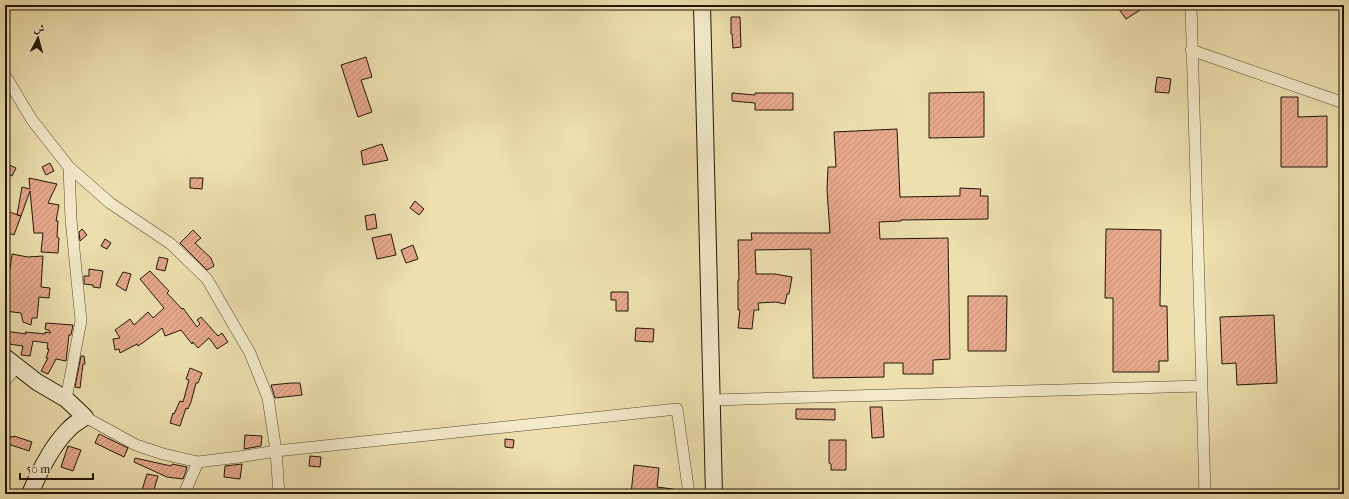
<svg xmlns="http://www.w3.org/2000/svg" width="1349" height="499" viewBox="0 0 1349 499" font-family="'IM FELL French Canon',Amiri,serif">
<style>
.building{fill:url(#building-hatch);stroke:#211607}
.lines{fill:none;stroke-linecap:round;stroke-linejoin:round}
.street-casing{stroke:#544831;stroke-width:12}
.secondary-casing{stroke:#211607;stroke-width:18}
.street{stroke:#f3eaca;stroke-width:11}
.secondary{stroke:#f3eaca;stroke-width:16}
</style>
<defs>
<pattern id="building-hatch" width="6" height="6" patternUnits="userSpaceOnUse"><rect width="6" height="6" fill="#e7a98c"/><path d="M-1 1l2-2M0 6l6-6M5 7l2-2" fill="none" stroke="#c69177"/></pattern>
</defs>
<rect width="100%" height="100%" fill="#eddfae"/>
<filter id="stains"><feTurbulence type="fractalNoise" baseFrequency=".005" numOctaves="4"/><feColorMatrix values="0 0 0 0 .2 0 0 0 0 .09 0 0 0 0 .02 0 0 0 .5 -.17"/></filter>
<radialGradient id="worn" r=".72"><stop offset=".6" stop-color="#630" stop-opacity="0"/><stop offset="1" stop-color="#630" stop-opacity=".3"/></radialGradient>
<path class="building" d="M 1116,5 L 1148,5 L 1126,19 Z
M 731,17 L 740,17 L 741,47 L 733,48 L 732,34 L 731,34 Z
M 366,57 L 372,77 L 361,80 L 372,112 L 358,117 L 341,65 Z
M 1157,77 L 1171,79 L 1169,93 L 1155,92 Z
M 984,92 L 984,137 L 929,138 L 929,93 Z
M 732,93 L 755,95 L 755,93 L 793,93 L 793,110 L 755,110 L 755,103 L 732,101 Z
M 1281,97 L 1298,97 L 1298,117 L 1327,116 L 1327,167 L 1281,167 Z
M 897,129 L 900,197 L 960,196 L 960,188 L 981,189 L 980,196 L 988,196 L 988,219 L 901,220 L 901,221 L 879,222 L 880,239 L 948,238 L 950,359 L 933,360 L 933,374 L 903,374 L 903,363 L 884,363 L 884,377 L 813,378 L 811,249 L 755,250 L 756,274 L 775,274 L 792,277 L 789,294 L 787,294 L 785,304 L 776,302 L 758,303 L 759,310 L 754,310 L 752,329 L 738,328 L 740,310 L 738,310 L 738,280 L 739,280 L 738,240 L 752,240 L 751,233 L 830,233 L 827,190 L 828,167 L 836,167 L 834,132 Z
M 382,144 L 388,160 L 363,165 L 361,151 Z
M 5,163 L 16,168 L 12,176 L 5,173 Z
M 50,163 L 54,171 L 46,175 L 42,167 Z
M 29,178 L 57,184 L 48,203 L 59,205 L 56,221 L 58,221 L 57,237 L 59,238 L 58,253 L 41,252 L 43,233 L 34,233 L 30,191 L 21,216 L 17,215 L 22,187 L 30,189 Z
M 190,178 L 203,178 L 202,189 L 190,188 Z
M 415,201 L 424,209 L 419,215 L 410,208 Z
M 7,211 L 21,216 L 14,235 L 5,232 L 5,216 Z
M 375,214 L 377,228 L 367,230 L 365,216 Z
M 82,229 L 87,235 L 80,241 L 79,232 Z
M 1106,229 L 1161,230 L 1160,306 L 1167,306 L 1168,361 L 1159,361 L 1159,372 L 1113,372 L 1113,298 L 1105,298 Z
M 193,230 L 201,238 L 195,243 L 211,258 L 214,266 L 207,270 L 180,243 Z
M 391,234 L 396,255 L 377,259 L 372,238 Z
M 105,239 L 111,243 L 107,249 L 101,246 Z
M 413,245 L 418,259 L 406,263 L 401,250 Z
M 12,254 L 28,257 L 43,256 L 41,287 L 50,288 L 49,298 L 39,297 L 37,318 L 32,318 L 31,325 L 23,322 L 21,313 L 5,311 L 8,285 L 5,285 L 5,269 L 10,269 Z
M 159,257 L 168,259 L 165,271 L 156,269 Z
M 89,269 L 103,271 L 100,288 L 93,287 L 93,285 L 84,284 L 84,276 L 89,276 Z
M 150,271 L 169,291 L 167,293 L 182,309 L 183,308 L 197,327 L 200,324 L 197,320 L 201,317 L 218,336 L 222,333 L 228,342 L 217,349 L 209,338 L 198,348 L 193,342 L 192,344 L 181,330 L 165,336 L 162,328 L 155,334 L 138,346 L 137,344 L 120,353 L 119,349 L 115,350 L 113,339 L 120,338 L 115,330 L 130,319 L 134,325 L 148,312 L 153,318 L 164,308 L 140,279 Z
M 123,272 L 131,274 L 126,291 L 116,285 Z
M 611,292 L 628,292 L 628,311 L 616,311 L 616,300 L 611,300 Z
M 968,296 L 1007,296 L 1006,351 L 968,351 Z
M 1274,315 L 1277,383 L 1237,385 L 1236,363 L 1222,364 L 1220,317 Z
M 46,323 L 73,325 L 71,335 L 69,335 L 66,361 L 56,359 L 48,374 L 41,371 L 48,358 L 46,358 L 49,349 L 47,349 L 48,343 L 33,341 L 30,356 L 21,355 L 23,346 L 9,344 L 9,341 L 5,340 L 5,331 L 26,334 L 25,332 L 45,334 L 45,332 L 50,333 L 50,331 L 45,329 Z
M 636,328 L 654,329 L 653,342 L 635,341 Z
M 81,356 L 84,356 L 85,364 L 83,364 L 80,388 L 75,387 Z
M 190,368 L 202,373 L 198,383 L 196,383 L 191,402 L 188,409 L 186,408 L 180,426 L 170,423 L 173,413 L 174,414 L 180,401 L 183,402 L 189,380 L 186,379 Z
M 291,383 L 300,383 L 302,395 L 275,398 L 271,385 Z
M 870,407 L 882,407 L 884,437 L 872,438 Z
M 796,409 L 835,409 L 835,420 L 796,419 Z
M 99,434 L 128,448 L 124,457 L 95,443 Z
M 245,435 L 262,436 L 261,446 L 244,449 Z
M 5,436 L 14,437 L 14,436 L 32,442 L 29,451 L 5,443 Z
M 505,439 L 514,440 L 513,448 L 505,447 Z
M 829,440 L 846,440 L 846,470 L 831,470 L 831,464 L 829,463 Z
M 68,446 L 81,450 L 73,471 L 61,467 Z
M 310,456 L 321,457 L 320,467 L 309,466 Z
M 135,458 L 171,466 L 172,464 L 187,467 L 186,471 L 183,479 L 167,477 L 134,462 Z
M 242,464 L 240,479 L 224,477 L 225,466 Z
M 634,465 L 659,468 L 657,487 L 673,489 L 673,494 L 631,494 Z
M 147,474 L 158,476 L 153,493 L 142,490 Z"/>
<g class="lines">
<g class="street-casing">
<path id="street" d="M 1191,5 L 1205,494
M 1191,50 L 1344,103
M 5,75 L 32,120 L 69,167 L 110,203 L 171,244 L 207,279 L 250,353 L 268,398 L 276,451 L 279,494
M 5,381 L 17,366
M 66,399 L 81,321 L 71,219 L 69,167
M 713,400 L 1202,386
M 85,417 L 136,445 L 163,454 L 198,462 L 239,457 L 276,451 L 677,409 L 689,494
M 184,494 L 198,462"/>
</g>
<g class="secondary-casing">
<path id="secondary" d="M 702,5 L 714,494
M 5,357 L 37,382 L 66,399 L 85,417 C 79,421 72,425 68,430 C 51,447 39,472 30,494"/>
</g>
<use href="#street" class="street"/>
<use href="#secondary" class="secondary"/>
</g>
<rect width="1349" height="499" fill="none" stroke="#eddfae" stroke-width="20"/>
<rect x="6" y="6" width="1337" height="487" fill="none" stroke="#211607" stroke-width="2"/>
<rect x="10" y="10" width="1329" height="479" fill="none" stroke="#211607"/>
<g transform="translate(38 38) rotate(6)" stroke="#f3eaca" stroke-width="3" paint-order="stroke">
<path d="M0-3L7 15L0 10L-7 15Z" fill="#211607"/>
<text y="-6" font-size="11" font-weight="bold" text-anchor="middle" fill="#211607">ش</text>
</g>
<path d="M20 473v6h73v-6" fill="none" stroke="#211607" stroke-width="2"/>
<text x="26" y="473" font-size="12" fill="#211607" stroke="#f3eaca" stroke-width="3" paint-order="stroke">50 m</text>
<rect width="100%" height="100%" filter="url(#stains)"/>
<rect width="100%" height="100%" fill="url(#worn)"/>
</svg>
